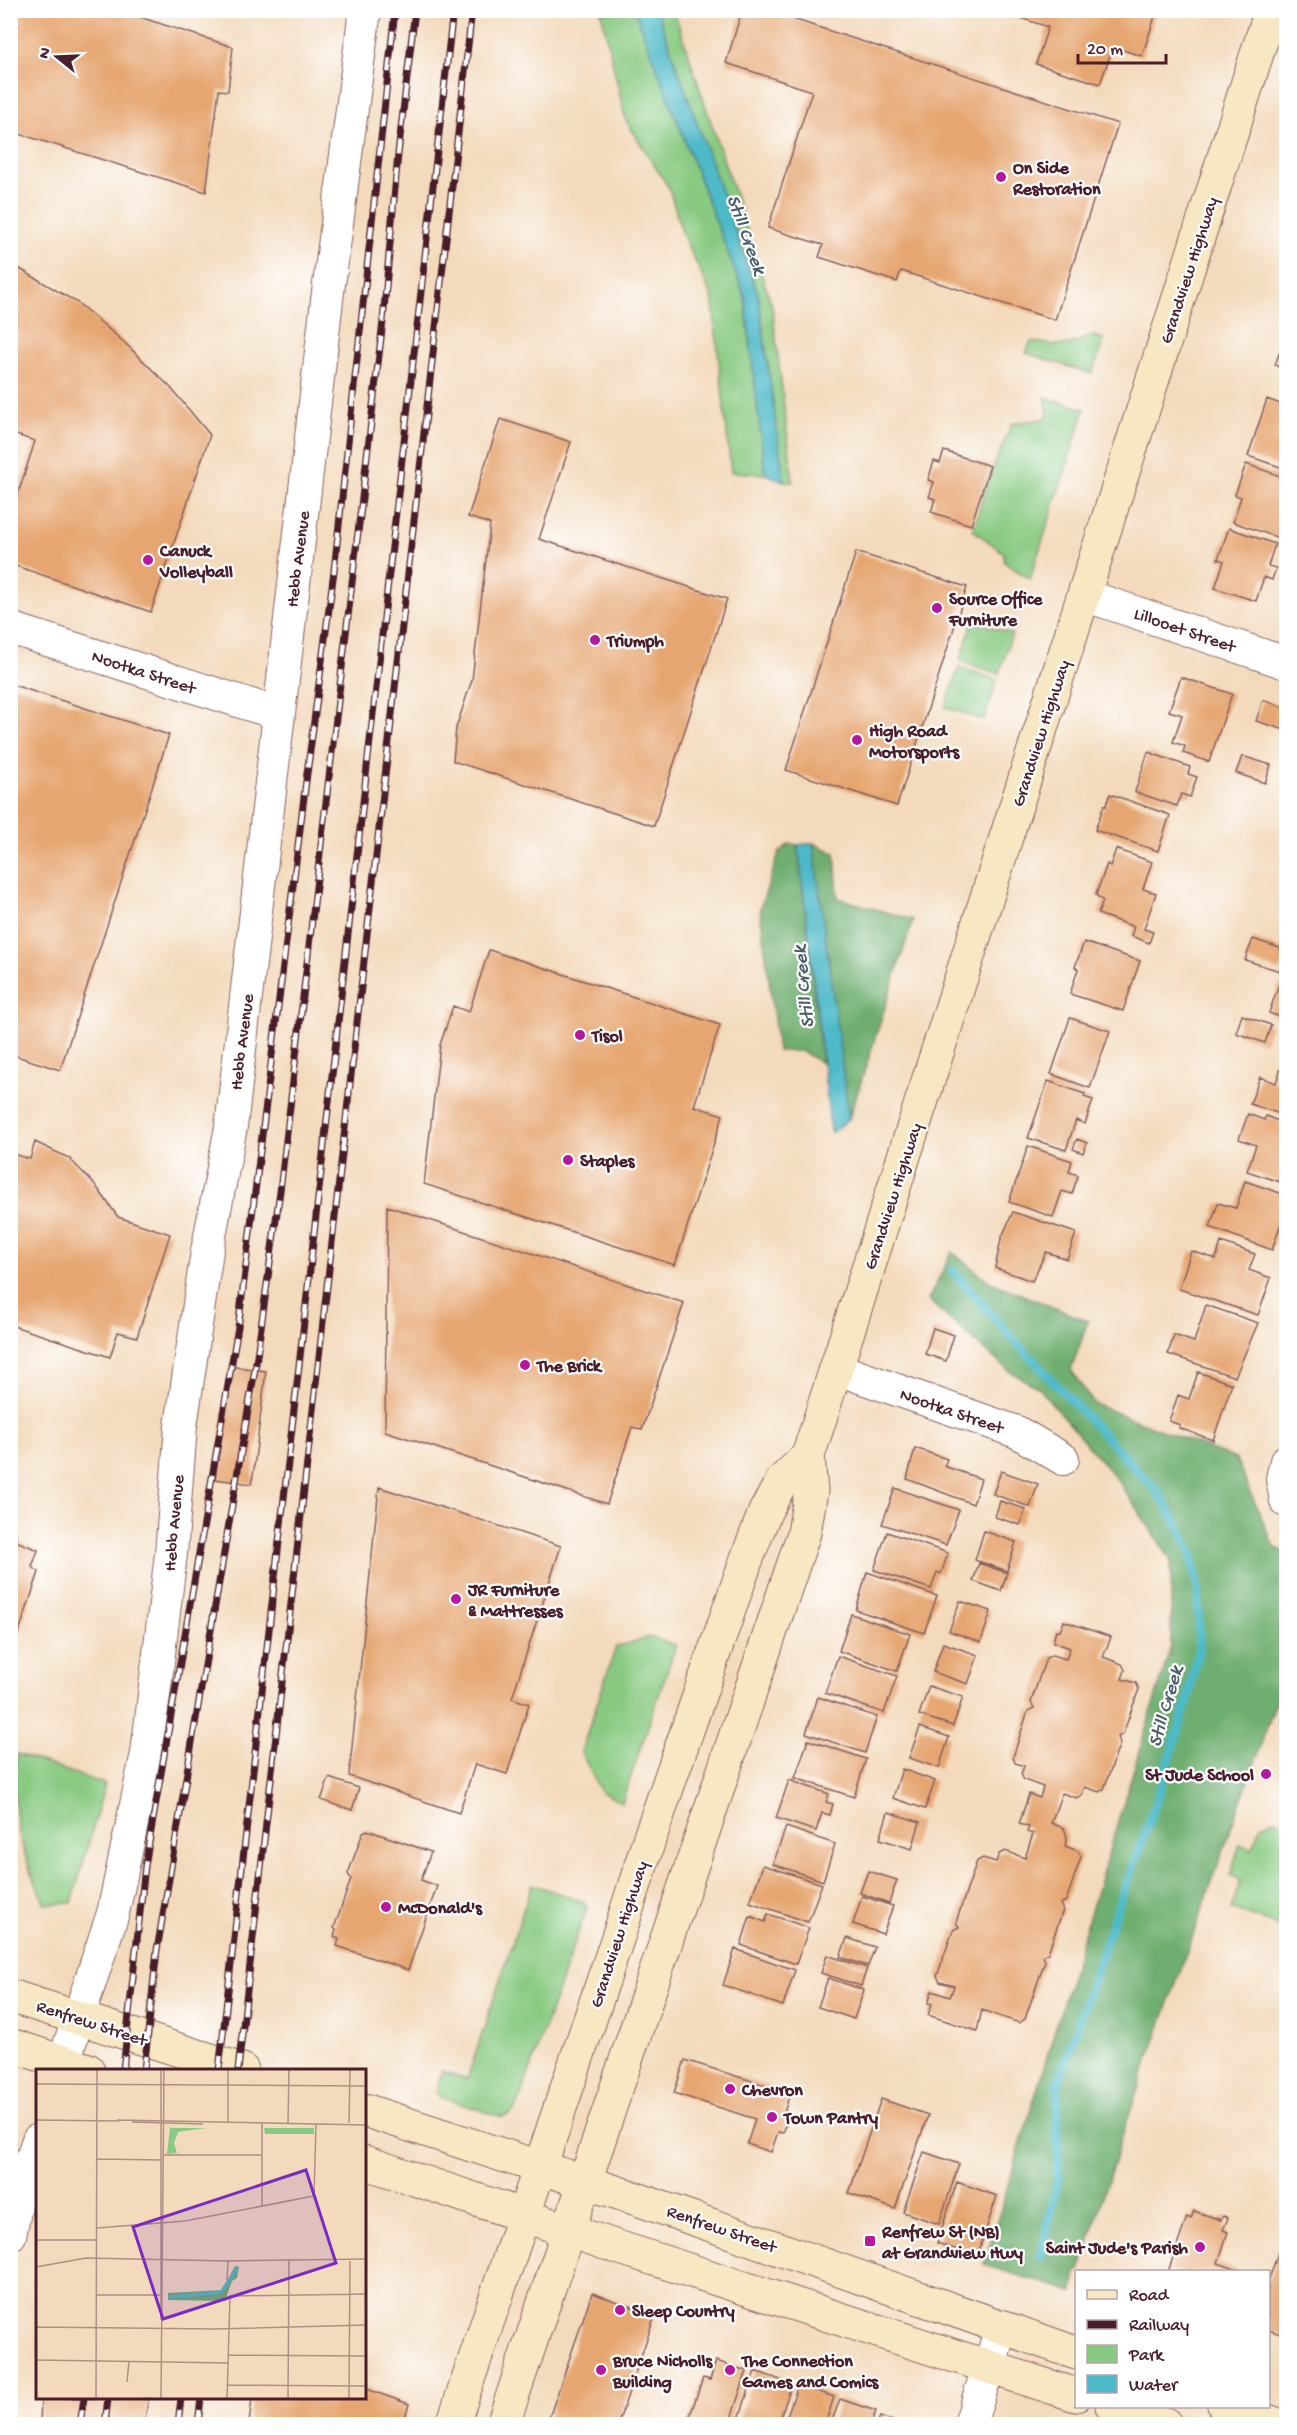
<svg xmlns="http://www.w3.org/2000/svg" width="1297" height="2435" viewBox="0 0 1297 2435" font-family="'Gochi Hand',sans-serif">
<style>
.green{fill:#89ca82;stroke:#6a7456;stroke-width:1.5}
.forest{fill:#6eae70;stroke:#5c664e;stroke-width:1.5}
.water{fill:#4ebac9;stroke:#4c6c7a;stroke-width:1.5}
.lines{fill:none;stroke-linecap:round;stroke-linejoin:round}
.stream{stroke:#4ebac9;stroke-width:9}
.building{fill:#e6a671}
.street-casing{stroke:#85605e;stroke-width:34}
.secondary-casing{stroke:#85605e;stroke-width:35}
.street{stroke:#fff;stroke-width:32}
.secondary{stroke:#f7e8c3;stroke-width:33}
.rail-casing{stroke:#4a1f2b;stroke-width:7}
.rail{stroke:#fff;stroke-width:4.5;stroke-dasharray:14;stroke-linecap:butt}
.poi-dot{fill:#b5179e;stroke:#fff;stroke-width:2}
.labels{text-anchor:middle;stroke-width:4.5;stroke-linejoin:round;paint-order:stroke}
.poi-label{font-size:18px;font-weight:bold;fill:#4a1f2b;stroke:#fff;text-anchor:start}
.street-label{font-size:18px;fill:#4a1f2b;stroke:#fff}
.water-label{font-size:20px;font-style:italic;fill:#4c5d6a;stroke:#fff}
.inset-river{fill:none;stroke:#4ebac9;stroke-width:3}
.inset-road{fill:none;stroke:#af8f82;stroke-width:1.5}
.view{fill:#7b2cbf;fill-opacity:0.15;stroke:#7b2cbf;stroke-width:3}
.inset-edge{fill:none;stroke:#4a1f2b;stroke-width:3}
</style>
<rect width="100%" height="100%" fill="#fff"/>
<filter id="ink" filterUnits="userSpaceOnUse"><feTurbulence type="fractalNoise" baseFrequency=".0167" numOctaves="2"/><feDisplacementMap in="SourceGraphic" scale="12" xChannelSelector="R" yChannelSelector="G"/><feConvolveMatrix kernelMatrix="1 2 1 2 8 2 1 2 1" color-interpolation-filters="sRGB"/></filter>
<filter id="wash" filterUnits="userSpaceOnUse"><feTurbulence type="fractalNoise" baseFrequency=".008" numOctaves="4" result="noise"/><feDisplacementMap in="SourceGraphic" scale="24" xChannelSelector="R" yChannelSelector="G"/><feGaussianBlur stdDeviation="1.35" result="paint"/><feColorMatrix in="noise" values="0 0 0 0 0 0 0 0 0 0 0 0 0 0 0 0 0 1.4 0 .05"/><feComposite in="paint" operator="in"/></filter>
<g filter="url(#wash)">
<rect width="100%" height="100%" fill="#f3dabc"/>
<path class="green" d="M 621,11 L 635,11 L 745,297 L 765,474 L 731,472 L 712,296 L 683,236 L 669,188 L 626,121 L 601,12 Z
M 657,11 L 674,11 L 772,306 L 793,482 L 784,481 L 758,294 Z
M 1091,335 L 1104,339 L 1092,374 L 1026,353 L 1031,341 C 1059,346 1066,349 1091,335 Z
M 1045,397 L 1085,409 L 1030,579 L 1004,562 L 1004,553 L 973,530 L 990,475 L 1012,423 L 1044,419 L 1048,414 Z
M 973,621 L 1012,634 L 999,674 L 960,661 Z
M 959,667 L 997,680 L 984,720 L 945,707 Z
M 649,1637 L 676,1645 L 622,1802 L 601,1792 L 581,1752 L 616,1647 Z
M 17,1754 L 105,1784 L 72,1903 L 45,1904 C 21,1854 9,1810 17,1754 Z
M 1273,1819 L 1286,1823 L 1286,1928 L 1231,1909 L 1241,1880 L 1230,1875 L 1240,1844 L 1252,1849 L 1260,1826 Z
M 532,1884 L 583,1902 L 587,1907 L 517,2107 L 510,2114 L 502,2117 L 440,2097 L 436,2091 L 442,2071 L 467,2079 Z"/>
<path class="forest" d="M 813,843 L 835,853 L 838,898 L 913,920 L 849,1119 Z
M 789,844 L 798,845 L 822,1063 L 801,1051 L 778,1051 L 760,909 L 779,853 Z
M 952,1252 L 990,1282 L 1088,1321 L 1071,1370 L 1094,1404 L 1236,1459 L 1274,1547 L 1286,1552 L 1286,1674 L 1126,2123 L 1080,2271 L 1076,2272 L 1073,2292 L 984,2265 L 1171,1646 L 1171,1560 L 1119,1482 L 1039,1388 L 1010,1372 L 928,1300 Z"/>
<path class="water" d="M 635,11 L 657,11 L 758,294 L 784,481 L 765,474 L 745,297 Z
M 813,843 L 849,1119 L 831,1133 L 798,845 Z"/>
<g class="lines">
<path class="stream" d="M 952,1270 L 1016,1342 L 1157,1491 L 1178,1525 L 1191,1552 L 1198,1590 L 1199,1646 L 1188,1699 L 1153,1811 L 1115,1914 L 1057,2086 L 1058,2177 L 1041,2257"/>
</g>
<g id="blocks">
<path class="building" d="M 10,10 L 118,10 L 233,47 L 228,91 L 219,90 L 206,192 L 10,131 Z
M 742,10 L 765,10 L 1118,124 L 1055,320 L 901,271 L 897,282 L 819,257 L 823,245 L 768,228 L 812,91 L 726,63 Z
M 997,10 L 1157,10 L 1142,56 L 1113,47 L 1100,84 L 1036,64 L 1048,27 Z
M 10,263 L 78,303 L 125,343 L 170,387 L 210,435 L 151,612 L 10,564 L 10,519 L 35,441 L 10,433 Z
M 1285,337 L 1286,338 L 1286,377 L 1281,375 L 1283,368 L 1275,365 Z
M 1267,399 L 1286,406 L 1286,469 L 1248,456 Z
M 500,419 L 571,442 L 539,539 L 727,599 L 654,826 L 453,761 L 456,728 L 472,680 L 490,524 L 468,517 Z
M 944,451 L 990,466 L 971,525 L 931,512 L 935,499 L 929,497 L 934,482 L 928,480 L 934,461 L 940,463 Z
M 1246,464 L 1286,478 L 1286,515 L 1279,538 L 1233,522 L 1241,497 L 1235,495 Z
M 1229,528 L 1275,544 L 1268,566 L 1276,568 L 1272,580 L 1264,577 L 1256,601 L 1215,588 L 1224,561 L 1218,559 Z
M 856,552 L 967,587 L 897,806 L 786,770 Z
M 1181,677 L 1232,694 L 1209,762 L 1183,753 L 1185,746 L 1173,742 L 1182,715 L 1169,711 Z
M 10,684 L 169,735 L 60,1070 L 10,1054 Z
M 1263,700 L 1286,708 L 1285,730 L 1256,721 Z
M 1148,752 L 1190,767 L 1188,774 L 1197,777 L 1190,797 L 1181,794 L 1177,806 L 1135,792 Z
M 1242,756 L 1271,765 L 1265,783 L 1236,773 Z
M 1110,794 L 1170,815 L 1158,851 L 1095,830 L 1104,805 L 1106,806 Z
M 1116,849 L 1152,862 L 1143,889 L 1156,893 L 1144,929 L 1153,932 L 1149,943 L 1131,936 L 1134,927 L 1098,914 L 1103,901 L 1096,895 L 1107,864 L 1110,866 Z
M 1253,939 L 1286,950 L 1280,971 L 1245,960 Z
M 1084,942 L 1140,961 L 1123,1011 L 1070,994 L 1078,969 L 1075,967 Z
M 489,950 L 720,1025 L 694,1106 L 723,1115 L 675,1265 L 424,1184 L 440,1045 L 453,1006 L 469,1012 Z
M 1279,984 L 1286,987 L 1286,1032 L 1279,1030 L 1283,1018 L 1269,1013 Z
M 1242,1015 L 1271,1025 L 1265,1043 L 1236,1033 Z
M 1070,1018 L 1110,1031 L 1090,1088 L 1051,1074 Z
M 1286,1053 L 1286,1116 L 1250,1104 L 1260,1077 L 1276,1083 Z
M 1048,1081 L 1085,1094 L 1084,1097 L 1093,1100 L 1085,1124 L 1076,1120 L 1066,1150 L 1028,1138 Z
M 1248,1114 L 1264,1120 L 1266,1116 L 1286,1124 L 1286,1184 L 1247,1171 L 1256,1145 L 1239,1139 Z
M 1077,1139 L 1087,1143 L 1083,1153 L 1073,1149 Z
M 35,1142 L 69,1158 L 96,1186 L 118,1217 L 170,1234 L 137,1337 L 118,1332 L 110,1357 L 10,1325 L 10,1153 L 30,1159 Z
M 1028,1146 L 1072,1161 L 1069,1172 L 1078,1175 L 1072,1194 L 1062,1191 L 1053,1217 L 1009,1202 Z
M 1245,1181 L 1286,1195 L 1286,1228 L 1280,1226 L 1272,1250 L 1210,1227 L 1218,1203 L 1236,1208 Z
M 387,1206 L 684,1303 L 642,1430 L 632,1427 L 607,1504 L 385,1431 Z
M 1013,1212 L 1076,1233 L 1067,1259 L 1046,1252 L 1032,1281 L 995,1268 L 1001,1239 Z
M 1221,1242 L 1255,1254 L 1249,1270 L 1271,1278 L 1258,1315 L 1179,1289 L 1191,1251 L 1216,1259 Z
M 1206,1305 L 1258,1323 L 1235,1377 L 1168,1354 L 1174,1335 L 1194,1342 Z
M 933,1328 L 954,1335 L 946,1361 L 925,1354 Z
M 229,1366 L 266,1371 L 252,1484 L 215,1479 Z
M 1198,1372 L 1232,1384 L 1213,1440 L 1179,1428 L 1180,1425 L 1169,1421 L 1178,1395 L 1189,1399 Z
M 915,1448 L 947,1459 L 944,1466 L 981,1479 L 973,1504 L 907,1479 Z
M 1001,1471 L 1038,1484 L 1030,1507 L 993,1494 Z
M 379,1487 L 561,1546 L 512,1698 L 529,1704 L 507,1774 L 475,1764 L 459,1813 L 349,1776 Z
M 895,1488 L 959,1510 L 946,1545 L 882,1524 Z
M 1000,1501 L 1026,1509 L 1020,1525 L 995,1517 Z
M 10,1530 L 16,1532 L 16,1541 L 38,1550 L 32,1567 L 39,1572 L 11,1656 Z
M 984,1531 L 1016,1542 L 1007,1571 L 975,1560 Z
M 887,1532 L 948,1553 L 941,1574 L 937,1572 L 931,1589 L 874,1570 Z
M 979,1563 L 1007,1573 L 1001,1591 L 973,1581 Z
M 867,1572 L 937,1596 L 924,1633 L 856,1610 Z
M 960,1601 L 991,1611 L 981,1642 L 949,1631 Z
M 851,1614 L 910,1634 L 897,1671 L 839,1651 Z
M 1064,1621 L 1111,1637 L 1103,1657 L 1122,1664 L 1125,1670 L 1122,1679 L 1136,1683 L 1139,1689 L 1123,1734 L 1118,1737 L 1120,1743 L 1104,1789 L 1099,1792 L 1085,1787 L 1082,1795 L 1076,1798 L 1062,1793 L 1051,1823 L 1064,1828 L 1067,1837 L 1065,1846 L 1078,1851 L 1081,1857 L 1066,1901 L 1060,1904 L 1063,1910 L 1048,1953 L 1043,1956 L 1045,1961 L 1025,2019 L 1019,2023 L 982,2010 L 977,2031 L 928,2015 L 932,2004 L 928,2003 L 932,1991 L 950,1997 L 954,1986 L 940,1982 L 937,1976 L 953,1930 L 959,1927 L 956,1922 L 977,1861 L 983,1858 L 996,1862 L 999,1854 L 1005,1851 L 1025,1858 L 1033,1834 L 1027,1832 L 1029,1827 L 1019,1824 L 1029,1794 L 1040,1798 L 1043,1787 L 1024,1780 L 1021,1774 L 1024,1766 L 1015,1763 L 1013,1757 L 1028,1711 L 1034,1708 L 1031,1702 L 1046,1658 L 1052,1655 L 1066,1659 L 1070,1648 L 1053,1642 L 1056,1630 L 1060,1631 Z
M 943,1643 L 978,1655 L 968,1684 L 933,1672 Z
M 838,1656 L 897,1676 L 884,1713 L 825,1693 Z
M 929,1686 L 963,1697 L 953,1726 L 919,1715 Z
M 818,1697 L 877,1717 L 865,1753 L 806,1733 Z
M 920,1727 L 949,1737 L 939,1768 L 909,1758 Z
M 808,1740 L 866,1759 L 854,1797 L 795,1778 Z
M 902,1769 L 935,1781 L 925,1809 L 893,1798 Z
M 329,1778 L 359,1788 L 352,1810 L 321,1800 Z
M 789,1780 L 829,1794 L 826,1802 L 833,1804 L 830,1815 L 822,1813 L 816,1831 L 776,1818 Z
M 888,1812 L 920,1822 L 912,1849 L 880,1839 Z
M 786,1827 L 835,1844 L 823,1881 L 773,1864 Z
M 367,1830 L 431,1852 L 421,1880 L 437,1886 L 408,1970 L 337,1946 L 339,1939 L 334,1937 L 336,1930 L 334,1928 L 351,1879 L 348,1874 L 363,1832 Z
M 763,1865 L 822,1884 L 808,1922 L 750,1902 Z
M 868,1871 L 897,1880 L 889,1903 L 860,1893 Z
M 862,1896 L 893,1906 L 883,1934 L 853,1924 Z
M 768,1914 L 809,1928 L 796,1964 L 741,1945 L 750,1916 L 765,1922 Z
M 847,1938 L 875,1947 L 868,1966 L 840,1957 Z
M 735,1949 L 795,1970 L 783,2006 L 723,1985 Z
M 827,1955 L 867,1968 L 861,1986 L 821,1973 Z
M 828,1978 L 864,1990 L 854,2019 L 818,2007 Z
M 685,2060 L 790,2093 L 784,2113 L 790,2115 L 783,2133 L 778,2132 L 771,2152 L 747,2144 L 755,2119 L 674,2093 Z
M 881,2099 L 928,2115 L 895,2209 L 849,2193 Z
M 924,2152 L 959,2164 L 939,2224 L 903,2212 Z
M 957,2182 L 997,2196 L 977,2257 L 937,2243 Z
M 1194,2211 L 1221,2220 L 1223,2216 L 1228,2218 L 1223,2230 L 1228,2232 L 1218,2263 L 1244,2272 L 1168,2272 L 1187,2217 L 1191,2219 Z
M 1286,2230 L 1286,2336 L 1268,2330 L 1268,2282 Z
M 592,2293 L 655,2315 L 618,2424 L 547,2424 Z
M 716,2361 L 747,2371 L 729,2424 L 687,2424 L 703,2378 L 710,2380 Z
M 755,2371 L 792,2384 L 778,2424 L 751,2424 L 739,2419 Z
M 803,2382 L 812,2385 L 811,2389 L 834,2397 L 825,2424 L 784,2424 L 798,2385 L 801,2386 Z
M 364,2388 L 409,2404 L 403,2424 L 249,2424 L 252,2398 L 364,2398 Z
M 41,2398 L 149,2398 L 144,2424 L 40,2424 Z
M 840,2399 L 876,2411 L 871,2424 L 831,2424 Z
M 880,2417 L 902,2424 L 877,2424 Z"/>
</g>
</g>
<g filter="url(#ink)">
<use href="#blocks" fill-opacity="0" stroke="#85605e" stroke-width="1.5"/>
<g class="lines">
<g class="street-casing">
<path id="street" d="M 1084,595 L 1286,663
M 10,628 L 279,714
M 837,1369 L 1017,1432 L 1063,1459
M 1286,1461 L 1282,1479 L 1286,1501
M 61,2070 L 113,1913 L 147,1753 L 171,1554 L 181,1426 L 207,1251 L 231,1127 L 327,300 L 365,10
M 10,2235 L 17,2201 L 38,2140
M 970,2424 L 1002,2326"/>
</g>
<g class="secondary-casing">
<path id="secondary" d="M 10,1996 L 242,2070
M 10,2045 L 88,2070
M 364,2110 L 631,2197 L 1076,2353
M 364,2162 L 605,2243 L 1076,2395
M 1112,2406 L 1165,2424
M 1224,2406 L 1276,2424
M 453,2424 L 622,1925 L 649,1840 L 746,1561 L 765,1512 L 782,1481 L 808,1456
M 503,2424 L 804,1533 L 811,1491 L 808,1456 L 1271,10"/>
</g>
<use href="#street" class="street"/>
<use href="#secondary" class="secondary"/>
<g class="rail-casing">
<path id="rail" d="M 123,2070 L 145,1866 L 239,1321 L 306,781 L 334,571 L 395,10
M 144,2070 L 157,1950 L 256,1363 L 280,1191 L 383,321 L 398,154 L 415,10
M 219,2070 L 453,10
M 238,2070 L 472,10
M 80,2424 L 84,2398
M 105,2424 L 108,2398
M 178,2424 L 181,2398
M 198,2424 L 201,2398"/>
</g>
<use href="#rail" class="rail"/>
</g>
</g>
<g class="poi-dot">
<circle cx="1001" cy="177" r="6"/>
<circle cx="148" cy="560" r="6"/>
<circle cx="937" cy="608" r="6"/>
<circle cx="595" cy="640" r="6"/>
<circle cx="857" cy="740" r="6"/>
<circle cx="580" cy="1035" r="6"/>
<circle cx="568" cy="1160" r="6"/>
<circle cx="525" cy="1365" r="6"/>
<circle cx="456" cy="1599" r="6"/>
<circle cx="1266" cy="1774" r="6"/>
<circle cx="386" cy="1907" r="6"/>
<circle cx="730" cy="2089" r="6"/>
<circle cx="772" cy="2117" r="6"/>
<rect x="864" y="2235" width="12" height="12" rx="3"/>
<circle cx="1200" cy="2247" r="6"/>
<circle cx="620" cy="2310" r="6"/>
<circle cx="601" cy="2370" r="6"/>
<circle cx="730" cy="2370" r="6"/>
</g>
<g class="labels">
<g class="poi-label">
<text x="1013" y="173">On Side<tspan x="1013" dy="21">Restoration</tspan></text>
<text x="160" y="556">Canuck<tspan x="160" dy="21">Volleyball</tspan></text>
<text x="949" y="604">Source Office<tspan x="949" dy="21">Furniture</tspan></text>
<text x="607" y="646">Triumph</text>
<text x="869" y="736">High Road<tspan x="869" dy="21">Motorsports</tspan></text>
<text x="592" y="1041">Tisol</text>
<text x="580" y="1166">Staples</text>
<text x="537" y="1371">The Brick</text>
<text x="468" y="1595">JR Furniture<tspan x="468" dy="21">&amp; Mattresses</tspan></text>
<text x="1254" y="1780" text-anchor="end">St Jude School</text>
<text x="398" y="1913">McDonald's</text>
<text x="742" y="2095">Chevron</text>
<text x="784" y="2123">Town Pantry</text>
<text x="882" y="2237">Renfrew St (NB)<tspan x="882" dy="21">at Grandview Hwy</tspan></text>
<text x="1188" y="2253" text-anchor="end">Saint Jude's Parish</text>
<text x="632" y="2316">Sleep Country</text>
<text x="613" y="2366">Bruce Nicholls<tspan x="613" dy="21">Building</tspan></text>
<text x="742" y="2366">The Connection<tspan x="742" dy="21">Games and Comics</tspan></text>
</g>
<g class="street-label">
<text transform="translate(1188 270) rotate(-72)" y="6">Grandview Highway</text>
<text transform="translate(297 559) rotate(-83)" y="6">Hebb Avenue</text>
<text transform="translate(1185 629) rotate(19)" y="6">Lillooet Street</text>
<text transform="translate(144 671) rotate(18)" y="6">Nootka Street</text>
<text transform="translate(1040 733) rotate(-72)" y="6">Grandview Highway</text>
<text transform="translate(241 1042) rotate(-83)" y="6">Hebb Avenue</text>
<text transform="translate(892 1196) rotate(-72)" y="6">Grandview Highway</text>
<text transform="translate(952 1410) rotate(19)" y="6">Nootka Street</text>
<text transform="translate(173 1523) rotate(-85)" y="6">Hebb Avenue</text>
<text transform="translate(618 1934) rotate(-72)" y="6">Grandview Highway</text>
<text transform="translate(92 2022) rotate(18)" y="6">Renfrew Street</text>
<text transform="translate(722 2228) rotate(19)" y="6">Renfrew Street</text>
</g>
<g class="water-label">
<text transform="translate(748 234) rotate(70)" y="7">Still Creek</text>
<text transform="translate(802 987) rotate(-96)" y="7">Still Creek</text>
<text transform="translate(1164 1706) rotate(-74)" y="7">Still Creek</text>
</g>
</g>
<g transform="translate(36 2069)">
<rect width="330" height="330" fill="#f3dabc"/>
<path d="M 134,58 L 136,59 L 170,59 L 142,63 L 138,74 L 141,84 L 131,85 ZM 228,59 L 278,59 L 278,65 L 229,65 Z" fill="#89ca82"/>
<path d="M 199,197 L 203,198 L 201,209 L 196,212 L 189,232 L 132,231 L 132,224 L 186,221 Z" fill="#6eae70"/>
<path class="inset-river" d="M 134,228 L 185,223 L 202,198"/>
<path class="inset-road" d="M 0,15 L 330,17M 0,51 L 83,52M 81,51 L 330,56M 96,53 L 167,55M 192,53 L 192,0M 226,54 L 226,138M 252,54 L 253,0M 313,54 L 314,0M 128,86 L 226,86M 61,90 L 125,91M 61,159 L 149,152 L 278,127 L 280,55M 0,171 L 61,171M 0,198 L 50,189 L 192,192 L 330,190M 191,211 L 192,192M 0,219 L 0,290M 60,226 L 126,226M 125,251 L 125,1M 0,258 L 178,260 L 330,256M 192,286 L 330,287M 0,291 L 192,294M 91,313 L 93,292M 191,316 L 330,317M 107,329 L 126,330M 60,330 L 61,0M 125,330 L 128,0M 191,330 L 194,227 L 330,225M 252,330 L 253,192M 313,330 L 314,192"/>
<path class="view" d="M 270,101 L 300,194 L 127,250 L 97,158 Z"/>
<rect width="330" height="330" class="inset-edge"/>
</g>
<rect width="1297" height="2435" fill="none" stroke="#fff" stroke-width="36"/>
<rect x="1075" y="2270" width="195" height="138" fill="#ffffff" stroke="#b7a5aa" stroke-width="1.5"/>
<rect x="1087" y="2290" width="30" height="9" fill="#f7e8c3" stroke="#b7a5aa" stroke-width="1.5"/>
<text x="1129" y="2300" font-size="18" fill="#4a1f2b">Road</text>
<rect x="1087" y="2320" width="30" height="9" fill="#4a1f2b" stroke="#b7a5aa" stroke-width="1.5"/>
<text x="1129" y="2330" font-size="18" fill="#4a1f2b">Railway</text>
<rect x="1087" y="2345" width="30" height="18" fill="#89ca82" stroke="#b7a5aa" stroke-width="1.5"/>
<text x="1129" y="2360" font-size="18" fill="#4a1f2b">Park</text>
<rect x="1087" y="2375" width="30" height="18" fill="#4ebac9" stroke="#b7a5aa" stroke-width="1.5"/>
<text x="1129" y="2390" font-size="18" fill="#4a1f2b">Water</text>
<g transform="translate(57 57) rotate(288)" stroke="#ffffff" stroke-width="4.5" paint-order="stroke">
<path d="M0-4.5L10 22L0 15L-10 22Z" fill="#4a1f2b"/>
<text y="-9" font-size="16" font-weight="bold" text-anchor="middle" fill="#4a1f2b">N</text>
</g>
<path d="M1078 54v9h88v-9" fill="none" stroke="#4a1f2b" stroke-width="3"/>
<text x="1087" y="54" font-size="18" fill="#4a1f2b" stroke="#ffffff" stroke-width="4.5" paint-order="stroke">20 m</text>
</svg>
